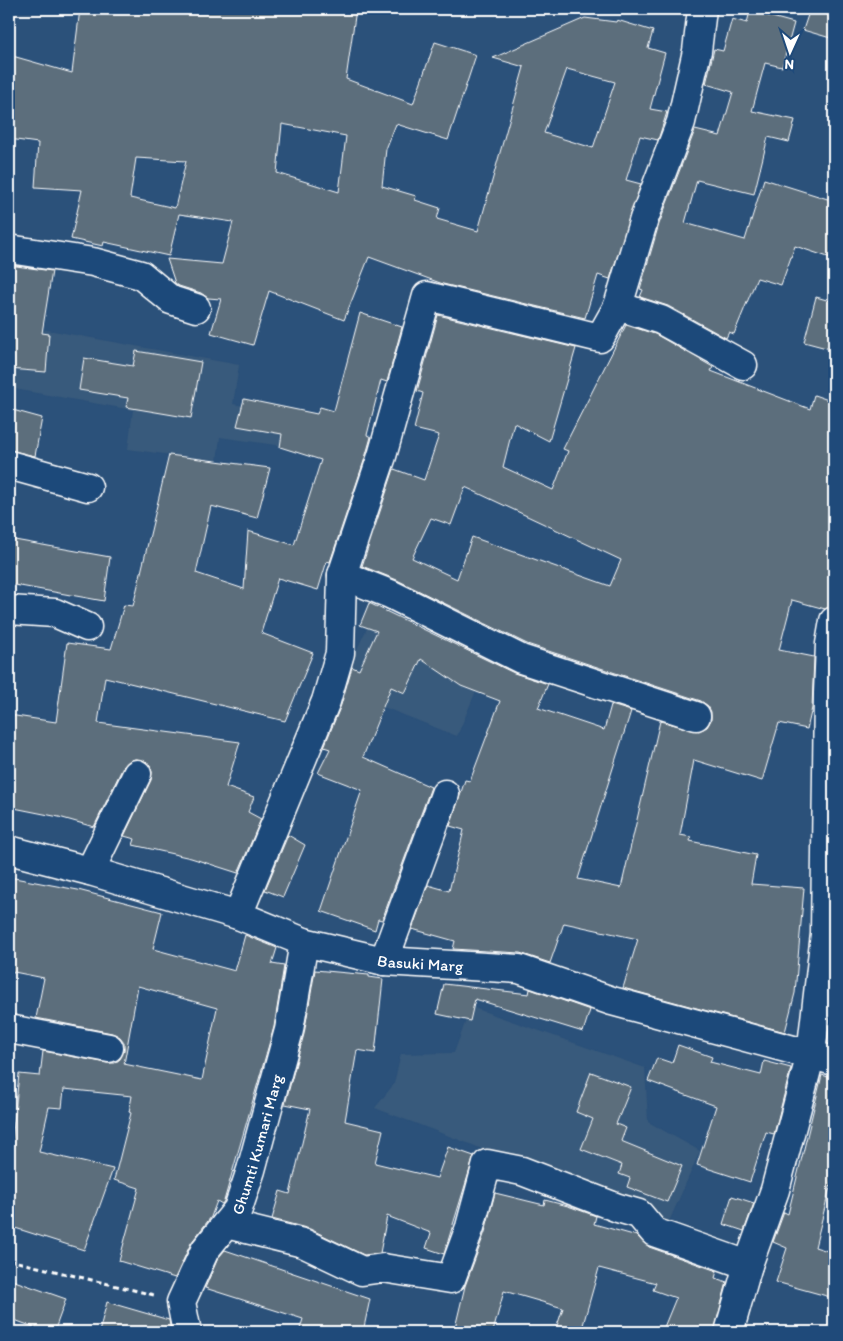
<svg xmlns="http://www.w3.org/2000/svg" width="843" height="1341" viewBox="0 0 843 1341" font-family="Itim,sans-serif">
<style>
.built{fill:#395a7b}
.building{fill:#5b6e7c;stroke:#fff;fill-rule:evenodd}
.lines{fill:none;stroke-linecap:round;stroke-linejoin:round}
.minor-casing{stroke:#fff;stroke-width:31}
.path{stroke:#fff;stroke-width:3;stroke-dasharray:5 4;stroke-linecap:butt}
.minor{stroke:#1f4a7a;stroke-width:28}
.labels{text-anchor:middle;stroke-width:4;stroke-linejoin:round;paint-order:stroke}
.street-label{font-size:16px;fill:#fff;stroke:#1f4a7a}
</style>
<rect width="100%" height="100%" fill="#2b517a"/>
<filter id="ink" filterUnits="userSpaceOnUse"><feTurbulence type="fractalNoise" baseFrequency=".02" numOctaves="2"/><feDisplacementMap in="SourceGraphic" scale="10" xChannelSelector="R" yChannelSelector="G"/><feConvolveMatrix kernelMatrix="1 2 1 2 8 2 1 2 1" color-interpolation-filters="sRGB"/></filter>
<g filter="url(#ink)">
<path class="built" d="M 9,323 L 239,365 L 233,404 L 309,420 L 305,449 L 220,437 L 217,461 L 128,449 L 133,410 L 9,388 Z
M 370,622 L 489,660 L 457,736 L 338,689 Z
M 471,1007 L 645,1068 L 648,1122 L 700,1151 L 667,1226 L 607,1204 L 473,1145 L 375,1108 L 394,1084 L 401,1054 L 454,1053 Z"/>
<path class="building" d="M 80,9 L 356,9 L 346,79 L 413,104 L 435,42 L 476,55 L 448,140 L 396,124 L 386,149 L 382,186 L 416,196 L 415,200 L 440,208 L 437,219 L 478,231 L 524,67 L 493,58 L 585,18 L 616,22 L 617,20 L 653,31 L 648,48 L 665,53 L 650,109 L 667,112 L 658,140 L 640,136 L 626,180 L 641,184 L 610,279 L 598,275 L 585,318 L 443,284 L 369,257 L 344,320 L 269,291 L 253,345 L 211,333 L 221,299 L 208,298 L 201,293 L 179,286 L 175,283 L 167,259 L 222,264 L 233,222 L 179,214 L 169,256 L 104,242 L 103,246 L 71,239 L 82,190 L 35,187 L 38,143 L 9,139 L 9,55 L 72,73 ZM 567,69 L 615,82 L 593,148 L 544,133 ZM 282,124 L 346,136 L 339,192 L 277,173 ZM 136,158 L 186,161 L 175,208 L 130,198 Z
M 810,9 L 834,9 L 834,39 L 803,30 Z
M 750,11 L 794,23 L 782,67 L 765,63 L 752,111 L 795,120 L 789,142 L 768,137 L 754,194 L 697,180 L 685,223 L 745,240 L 764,179 L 834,201 L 834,259 L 795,246 L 781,285 L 757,278 L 734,334 L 729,332 L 726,338 L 668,306 L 640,297 L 643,290 L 640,289 L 659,224 L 695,130 L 720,136 L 733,92 L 706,84 L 714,49 L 723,51 L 732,19 L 747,23 Z
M 9,265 L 52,271 L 42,333 L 49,334 L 46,372 L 9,369 Z
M 816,297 L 834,302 L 834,350 L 804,342 Z
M 360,313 L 402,327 L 387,382 L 381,380 L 367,435 L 371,437 L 365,458 L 330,562 L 327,561 L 318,590 L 278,578 L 261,633 L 313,653 L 285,721 L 105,677 L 98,723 L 240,742 L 226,787 L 254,797 L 248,812 L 261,819 L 238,873 L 191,858 L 133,845 L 135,839 L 124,836 L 151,780 L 152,772 L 150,766 L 143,760 L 135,759 L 129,761 L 123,767 L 94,827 L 59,817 L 9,807 L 9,715 L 56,722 L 67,643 L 111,649 L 124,605 L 133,606 L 169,455 L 270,468 L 257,518 L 211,506 L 196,573 L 244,589 L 248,531 L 294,545 L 321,460 L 280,447 L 282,434 L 237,426 L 244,399 L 317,414 L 320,407 L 334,411 Z
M 438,315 L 576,348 L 549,441 L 514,423 L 503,467 L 553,490 L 568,451 L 563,449 L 626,325 L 655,334 L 713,367 L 711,371 L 810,409 L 814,395 L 834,402 L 834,596 L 832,606 L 825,609 L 792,600 L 779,650 L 814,657 L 812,708 L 807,729 L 779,723 L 762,781 L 694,760 L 680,835 L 691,837 L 690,841 L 756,855 L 751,884 L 804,888 L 795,993 L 785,1032 L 623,988 L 638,939 L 564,923 L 550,963 L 520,953 L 453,949 L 455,941 L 412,929 L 428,885 L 449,891 L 464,830 L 450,826 L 465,780 L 470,781 L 500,701 L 461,686 L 421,659 L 405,693 L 391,687 L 363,757 L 431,787 L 382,920 L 378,919 L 375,930 L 321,911 L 362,790 L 318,773 L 330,749 L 324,747 L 341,705 L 352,667 L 359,670 L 377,631 L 360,625 L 369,603 L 514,673 L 548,684 L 538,708 L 604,730 L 611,705 L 631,711 L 578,879 L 621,888 L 660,721 L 699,731 L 707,727 L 711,720 L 711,712 L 708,706 L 701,701 L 527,644 L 397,580 L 362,566 L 394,469 L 424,480 L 439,435 L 414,429 L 423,393 L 417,391 ZM 465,487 L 621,560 L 610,586 L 472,537 L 457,579 L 412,558 L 431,518 L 451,525 Z
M 136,351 L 201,362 L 191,418 L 126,407 L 128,398 L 79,390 L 84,358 L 133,366 Z
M 9,409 L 42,418 L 35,456 L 9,450 Z
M 9,539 L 110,557 L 104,601 L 9,584 Z
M 288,835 L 305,845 L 283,897 L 265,890 Z
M 9,877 L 78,890 L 162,912 L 153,949 L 235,971 L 245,935 L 277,948 L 272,964 L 284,966 L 274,1027 L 224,1201 L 222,1204 L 217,1201 L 211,1217 L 191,1243 L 175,1278 L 119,1261 L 139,1188 L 114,1180 L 131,1113 L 129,1112 L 132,1096 L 64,1089 L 62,1108 L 49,1107 L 39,1152 L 113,1169 L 84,1250 L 9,1226 L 9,1142 L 12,1142 L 19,1074 L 40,1076 L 43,1051 L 107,1063 L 115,1063 L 120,1059 L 124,1050 L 124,1042 L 120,1037 L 112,1033 L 36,1018 L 44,978 L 9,971 ZM 138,986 L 217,1008 L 202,1080 L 124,1064 Z
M 315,970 L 369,975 L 369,977 L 383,979 L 375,1053 L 357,1050 L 345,1121 L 383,1130 L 375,1163 L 437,1178 L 448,1147 L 474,1156 L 444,1254 L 426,1248 L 431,1233 L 387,1216 L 380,1253 L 364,1255 L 310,1229 L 272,1219 L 280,1191 L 290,1194 L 310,1109 L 285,1104 L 304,1034 Z
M 444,984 L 529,994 L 530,989 L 590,1010 L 583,1032 L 475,999 L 470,1021 L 437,1014 Z
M 678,1045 L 712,1057 L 710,1062 L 761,1075 L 764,1061 L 791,1068 L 774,1134 L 766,1132 L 750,1182 L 697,1165 L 716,1106 L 648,1081 L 657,1058 L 672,1063 Z
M 591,1072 L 631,1087 L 616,1124 L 626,1128 L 621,1141 L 682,1166 L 667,1202 L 627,1187 L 630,1178 L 619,1174 L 622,1165 L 581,1149 L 593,1119 L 576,1112 Z
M 822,1075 L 834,1079 L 834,1171 L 815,1247 L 834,1253 L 834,1298 L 776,1282 L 787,1248 L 773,1242 L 784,1212 L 788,1214 Z
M 495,1193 L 544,1205 L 545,1200 L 568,1206 L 596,1216 L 594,1224 L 637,1236 L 649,1247 L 717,1271 L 715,1278 L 727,1282 L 714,1332 L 662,1332 L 676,1298 L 653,1290 L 656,1283 L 599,1268 L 581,1332 L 555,1332 L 563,1308 L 504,1291 L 493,1332 L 454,1332 L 465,1286 L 485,1232 Z
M 732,1196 L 754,1203 L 744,1231 L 723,1224 Z
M 225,1250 L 370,1299 L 363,1332 L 299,1332 L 303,1319 L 205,1288 L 218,1258 Z
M 9,1279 L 66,1299 L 54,1332 L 47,1332 L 9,1318 Z
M 107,1302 L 169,1320 L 171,1332 L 99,1332 Z"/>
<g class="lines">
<g class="minor-casing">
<g id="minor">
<path d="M 9,249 L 93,262 L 141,275 L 171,300 L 196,308"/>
<path d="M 618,306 L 661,320 L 743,365"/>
<path d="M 9,465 L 88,487"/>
<path d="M 342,575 L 390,594 L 521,659 L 696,716"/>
<path d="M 9,610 L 55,613 L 87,627"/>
<path id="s1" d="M 9,850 L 90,871 L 238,915 L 304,942 L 384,961 L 519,969 L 612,1001 L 834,1061"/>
<path d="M 90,871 L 137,774"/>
<path d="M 238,915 L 326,701 L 340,653 L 342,575 L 382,456 L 427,296 L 600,338 L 618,306 L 644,219 L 681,122 L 697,51 L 702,9"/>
<path d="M 384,961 L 445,794"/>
<path d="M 9,1029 L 109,1048"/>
<path d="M 226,1224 L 303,1243 L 362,1271 L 383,1268 L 451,1279 L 470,1227 L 487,1164 L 522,1171 L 618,1208 L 639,1214 L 654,1232 L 748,1265"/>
<path id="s2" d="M 187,1332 L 181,1302 L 205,1250 L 238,1209 L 251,1170 L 289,1030 L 304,942"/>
<path d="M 729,1332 L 748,1265 L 775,1190 L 811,1054 L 825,934 L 828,693 L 830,644 L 834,621"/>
</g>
</g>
<path class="path" d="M 9,1260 L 154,1295"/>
<use href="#minor" class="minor"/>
</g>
</g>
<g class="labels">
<g class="street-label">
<text dy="6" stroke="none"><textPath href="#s1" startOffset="428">Basuki Marg</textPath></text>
<text dy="6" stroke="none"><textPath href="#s2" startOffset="208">Ghumti Kumari Marg</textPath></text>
</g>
</g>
<rect width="843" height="1341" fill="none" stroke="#1f4a7a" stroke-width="30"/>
<rect x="15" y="15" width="813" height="1311" fill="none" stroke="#fff" stroke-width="2" filter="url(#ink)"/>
<g transform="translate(790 52) rotate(183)" stroke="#1f4a7a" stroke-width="4" paint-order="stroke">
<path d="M0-4L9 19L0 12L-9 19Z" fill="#ffffff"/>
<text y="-8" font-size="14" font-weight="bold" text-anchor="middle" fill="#ffffff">N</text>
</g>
</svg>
